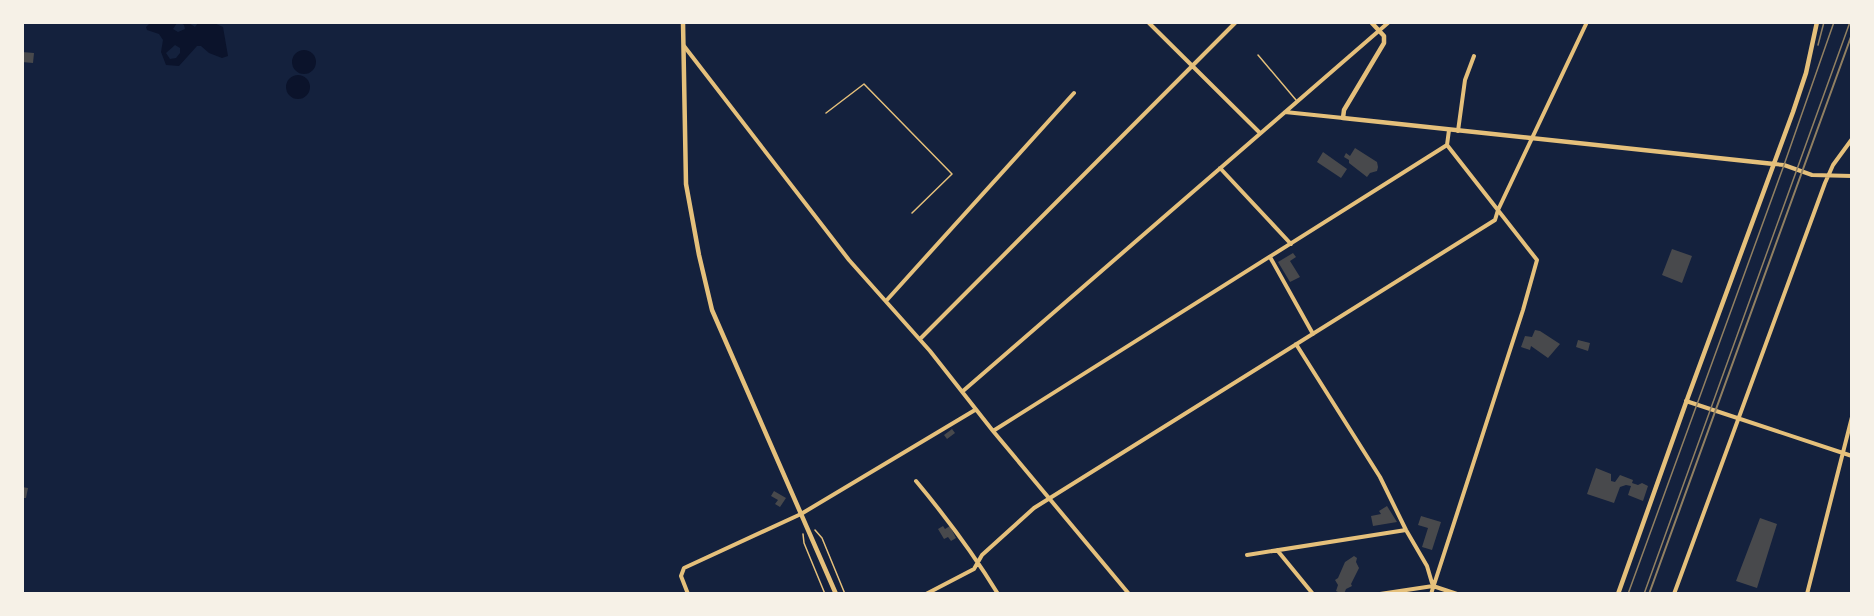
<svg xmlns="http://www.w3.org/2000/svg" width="1874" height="616" viewBox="0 0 1874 616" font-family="Literata,serif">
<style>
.water{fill:#0b132b;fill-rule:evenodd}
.building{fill:#48494c}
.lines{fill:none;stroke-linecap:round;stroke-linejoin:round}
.path{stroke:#e5c07b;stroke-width:1.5}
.service{stroke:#e5c07b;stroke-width:1.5}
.minor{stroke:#e5c07b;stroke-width:4}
.tertiary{stroke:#e5c07b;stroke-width:4.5}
.tram{stroke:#918062;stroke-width:1.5}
.rail{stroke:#918062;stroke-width:2}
</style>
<rect width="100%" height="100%" fill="#14213d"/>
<path class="water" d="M 151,22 L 177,23 L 173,29 L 178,32 L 185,29 L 184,25 L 181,23 L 189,23 L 195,27 L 198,23 L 214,23 L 223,27 L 228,56 L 222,58 L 209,53 L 201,46 L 197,46 L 179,66 L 166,65 L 161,52 L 163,40 L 159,34 L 147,30 L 146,27 ZM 175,45 L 180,48 L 180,53 L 176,58 L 170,59 L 166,53 Z
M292 62a12 12 0 1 1 24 0a12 12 0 1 1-24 0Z
M286 87a12 12 0 1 1 24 0a12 12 0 1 1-24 0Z"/>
<path class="building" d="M 22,52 L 34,53 L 33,63 L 22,62 Z
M 1355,148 L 1377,162 L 1378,167 L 1377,171 L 1370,173 L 1367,177 L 1349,163 L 1349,160 L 1344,157 L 1346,153 L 1350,156 Z
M 1323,152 L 1347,169 L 1341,178 L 1317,162 Z
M 1672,249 L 1692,256 L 1682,283 L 1662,275 Z
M 1293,253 L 1296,257 L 1290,261 L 1300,277 L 1290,282 L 1278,262 Z
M 1535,330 L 1540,331 L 1560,344 L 1548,358 L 1531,346 L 1530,350 L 1521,347 L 1525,336 L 1532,337 Z
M 1578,340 L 1590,343 L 1588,351 L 1576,347 Z
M 952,429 L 955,433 L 947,439 L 944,435 Z
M 1596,468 L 1611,474 L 1611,481 L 1615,482 L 1620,475 L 1633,480 L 1632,483 L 1638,485 L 1642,483 L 1648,486 L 1643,501 L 1628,495 L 1631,486 L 1626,485 L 1620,487 L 1614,503 L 1587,494 Z
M 22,487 L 28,488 L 26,498 L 22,498 Z
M 774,491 L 786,498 L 780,507 L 775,504 L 778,500 L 771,496 Z
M 1387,506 L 1397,522 L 1373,526 L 1371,516 L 1381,514 L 1379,511 Z
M 1421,516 L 1441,522 L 1432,550 L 1422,547 L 1428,528 L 1418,525 Z
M 1760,518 L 1777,524 L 1757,588 L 1736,581 Z
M 943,526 L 945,529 L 950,526 L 956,538 L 951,541 L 948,537 L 944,539 L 938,529 Z
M 1354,556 L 1357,558 L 1356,562 L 1359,568 L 1351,584 L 1352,586 L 1346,589 L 1344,594 L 1342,594 L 1336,591 L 1338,585 L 1335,580 L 1338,578 L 1345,562 Z"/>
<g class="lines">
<path class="path" d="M 826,113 L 864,84 L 952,174 L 912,213
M 815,530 L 822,538 L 845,594
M 803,534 L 804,543 L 825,594"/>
<path class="service" d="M 1258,55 L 1296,100"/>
<path class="minor" d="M 1148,22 L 1260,133
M 684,46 L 849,260 L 930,351 L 993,431 L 1129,594
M 1285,112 L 1343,118
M 1458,131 L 1465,80 L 1474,56
M 1774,164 L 1784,165 L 1812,175 L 1852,176
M 1220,168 L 1291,244
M 1270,257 L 1313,334
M 886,301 L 1074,93
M 920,339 L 1236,22
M 1296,344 L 1380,477 L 1406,530 L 1427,566 L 1432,583
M 963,391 L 1389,22
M 1686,401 L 1852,456
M 993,431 L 1447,145
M 916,481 C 946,517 973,553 998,594
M 1277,550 L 1313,594
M 1247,555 L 1406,530
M 688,594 L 681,576 L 684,568 L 801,514 L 975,410
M 926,594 L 974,569 L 982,555 L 1034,508 L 1495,220 L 1498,210 L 1587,22
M 1380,594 L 1433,586 L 1457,594
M 1431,594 L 1523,310 L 1537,260 L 1447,145 L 1449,130
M 1674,594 L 1825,183 L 1833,165 L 1852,139
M 1807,594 L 1852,417"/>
<path class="tertiary" d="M 683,22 L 686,184 L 699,255 L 712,310 L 836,594
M 1371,22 L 1384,36 L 1384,43 L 1344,110 L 1343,118 L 1774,164
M 1618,594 L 1688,397 L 1793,112 L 1806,73 L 1817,22"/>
<path class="tram" d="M 1818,45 L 1824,22
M 1628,594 L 1784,165 L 1834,22
M 1644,594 L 1850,22"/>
<path class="rail" d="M 1649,594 L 1852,34"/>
</g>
<rect width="1874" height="616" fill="none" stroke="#f6f1e7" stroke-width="48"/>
</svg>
